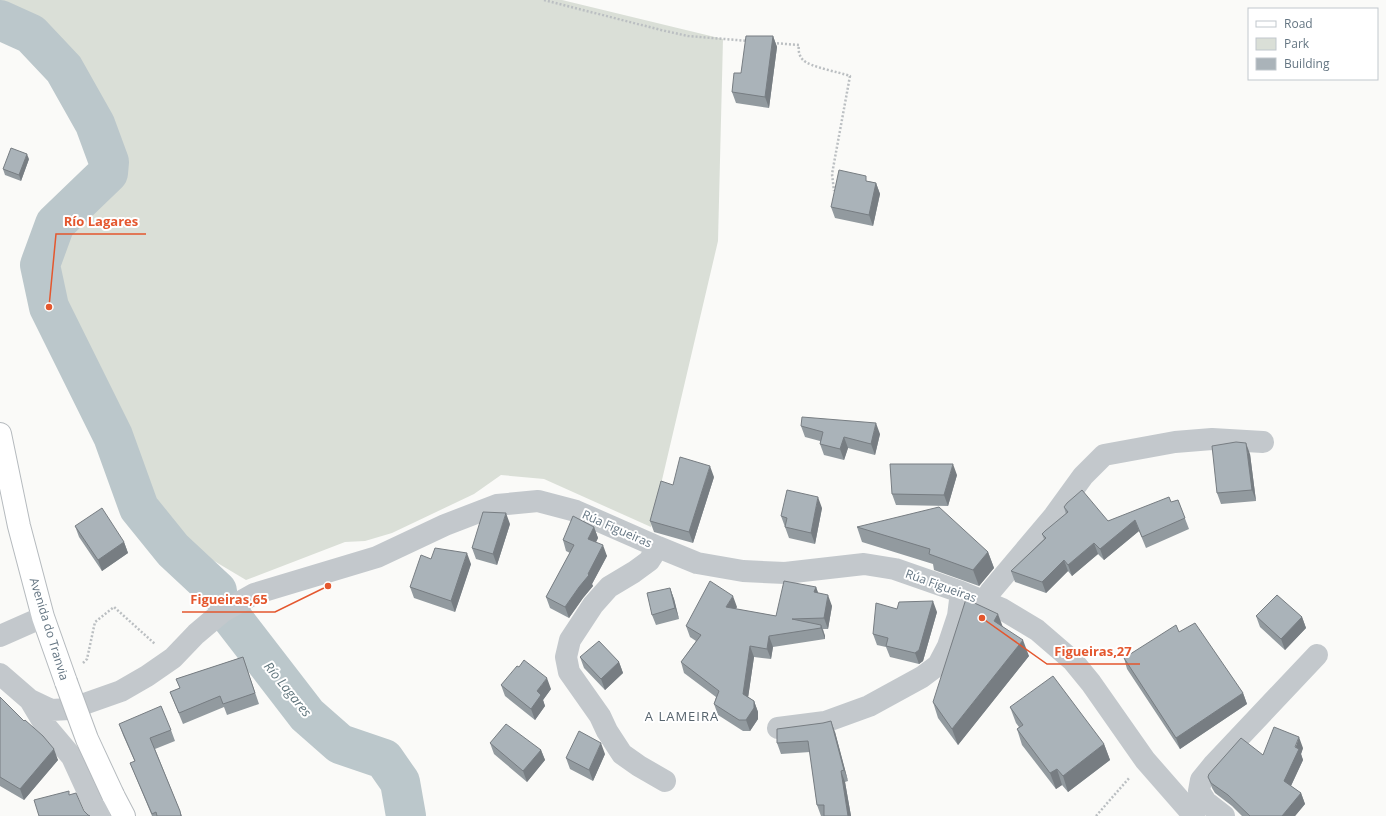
<svg xmlns="http://www.w3.org/2000/svg" width="1386" height="816" viewBox="0 0 1386 816" font-family="'Open Sans',sans-serif">
<style>
.green{fill:#dadfd7}
.lines{fill:none;stroke-linecap:round;stroke-linejoin:round}
.river{stroke:#bbc7cb;stroke-width:40}
.major-casing{stroke:#b5babe;stroke-width:24}
.path{stroke:#bbbfc2;stroke-width:2.5;stroke-dasharray:2 2;stroke-linecap:butt}
.minor{stroke:#c3c8cc;stroke-width:22}
.major{stroke:#fff;stroke-width:22}
.major-bridge-casing{stroke:#b5babe;stroke-width:24;stroke-linecap:butt}
.major-bridge{stroke:#fff;stroke-width:22}
.wall{fill:#929a9f}
.shaded-wall{fill:#777d82}
.building{fill:#aab3b9;stroke:#777d82}
.labels{text-anchor:middle;stroke-width:4;stroke-linejoin:round;paint-order:stroke}
.street-label{font-size:12px;fill:#657683;stroke:#fff}
.water-label{font-size:13px;font-style:italic;fill:#60757c;stroke:#fff}
.neighbourhood-label{font-size:13px;letter-spacing:1px;fill:#57646e;stroke:#fff}
.leader{fill:none;stroke:#e4572e;stroke-width:1.5}
.callout-dot{fill:#e4572e;stroke:#fff;stroke-width:1.5}
.callout-label{font-size:13px;text-anchor:middle;font-weight:bold;fill:#e4572e;stroke:#fff;stroke-width:4;stroke-linejoin:round;paint-order:stroke}
</style>
<rect width="100%" height="100%" fill="#fafaf8"/>
<path class="green" d="M 0,0 L 562,0 L 723,39 L 718,241 L 651,527 L 544,479 L 501,475 L 474,494 L 392,533 L 365,541 L 345,542 L 246,580 L 194,549 L 169,527 L 152,505 L 142,480 L 135,448 L 121,417 L 77,332 L 58,282 L 56,251 L 61,238 L 78,212 L 122,177 L 125,165 L 108,138 L 77,74 L 42,29 L 24,14 L 6,5 L 0,5 Z"/>
<g class="lines">
<path class="river" d="M 0,20 L 31,34 L 64,69 L 95,124 L 109,162 L 108,173 L 55,224 L 40,265 L 49,307 L 113,436 L 139,508 L 173,550 L 217,591
M 233,619 L 307,715 L 340,744 L 384,759 L 400,782 L 406,816"/>
<g class="major-casing">
<path id="major" d="M 0,434 L 19,526 L 43,617 L 66,682
M 113,795 L 124,816"/>
</g>
<path class="path" d="M 544,0 L 661,30 L 688,36 L 748,41
M 773,43 L 799,45 C 798,50 799,56 803,60 C 810,67 839,72 850,76 L 832,174 L 834,191
M 83,663 L 87,659 L 95,622 L 114,607 L 155,644
M 1096,816 L 1130,777"/>
<path class="minor" d="M 658,547 L 649,561 L 634,572 L 609,587 L 593,605 L 570,640 L 566,657 L 569,672 L 600,716 L 607,731 L 622,754 L 639,766 L 665,781
M 989,604 L 990,592 L 1054,516 L 1083,476 L 1104,455 L 1175,442 L 1212,439 L 1263,442
M 0,636 L 43,617
M 0,674 L 30,700 L 51,710 L 70,709 L 121,691 L 147,676 L 173,658 L 196,634 L 222,612 L 254,594 L 377,557 L 445,525 L 497,505 L 538,501 L 576,511 L 658,547 L 697,563 L 743,571 L 785,573 L 864,564 L 895,569 L 961,592 L 1002,609 L 1037,630 L 1073,661 L 1091,683 L 1145,760 L 1194,816
M 30,700 L 45,725 L 72,757 L 99,816
M 778,728 L 825,722 L 869,706 L 922,677 L 938,665 L 948,646 L 958,616 L 961,592
M 1224,816 L 1206,802 L 1199,791 L 1201,780 L 1214,764 L 1317,655"/>
<use href="#major" class="major"/>
<g class="major-bridge-casing">
<path id="major-bridge" d="M 66,682 L 87,739 L 113,795"/>
</g>
<use href="#major-bridge" class="major-bridge"/>
</g>
<path class="wall" d="M 773,36 L 777,47 L 769,108 L 736,103 L 732,92 L 741,73 Z
M 29,159 L 21,181 L 5,175 L 3,169 Z
M 868,181 L 876,183 L 880,194 L 873,226 L 835,218 L 831,207 Z
M 801,426 L 880,434 L 875,455 L 848,448 L 844,460 L 824,455 L 820,444 L 820,441 L 805,437 Z
M 1250,454 L 1256,501 L 1221,504 L 1217,493 Z
M 957,475 L 948,506 L 896,505 L 892,494 Z
M 714,477 L 693,543 L 654,532 L 650,521 Z
M 1178,500 L 1189,529 L 1146,548 L 1139,531 L 1104,560 L 1098,554 L 1072,576 L 1068,571 L 1046,593 L 1015,582 L 1011,571 L 1044,539 L 1042,534 L 1066,514 L 1064,507 L 1108,521 Z
M 822,508 L 815,544 L 789,538 L 781,516 Z
M 510,524 L 497,565 L 476,559 L 472,548 Z
M 75,526 L 124,542 L 128,553 L 102,571 L 79,537 Z
M 594,527 L 598,538 L 596,542 L 607,556 L 592,584 L 593,586 L 583,598 L 569,618 L 550,608 L 546,597 L 570,553 L 566,551 L 563,540 Z
M 857,527 L 988,552 L 994,568 L 979,586 L 934,570 L 933,564 L 862,542 Z
M 431,559 L 471,564 L 455,612 L 414,598 L 410,587 Z
M 816,587 L 818,593 L 832,606 L 828,629 L 823,629 L 825,636 L 825,639 L 773,647 L 771,659 L 754,657 L 748,697 L 754,701 L 758,712 L 758,719 L 750,731 L 743,731 L 718,715 L 714,704 L 716,697 L 684,673 L 681,662 L 696,641 L 690,637 L 686,626 L 737,607 L 736,609 L 776,616 Z
M 670,588 L 674,599 L 679,619 L 656,625 L 652,615 Z
M 897,609 L 937,612 L 923,661 L 919,664 L 890,657 L 886,647 L 877,645 L 873,634 Z
M 1256,616 L 1302,617 L 1306,628 L 1285,650 L 1260,627 Z
M 1003,627 L 1029,656 L 958,745 L 938,718 L 933,702 Z
M 243,657 L 259,704 L 227,715 L 224,707 L 183,724 L 170,692 L 180,688 L 176,679 Z
M 580,657 L 619,662 L 623,673 L 605,690 L 584,668 Z
M 1124,658 L 1243,693 L 1247,704 L 1180,749 L 1127,669 Z
M 501,685 L 551,689 L 543,700 L 545,706 L 535,720 L 505,696 Z
M 0,697 L 58,760 L 24,800 L 0,786 Z
M 1010,707 L 1104,744 L 1110,760 L 1068,792 L 1062,785 L 1056,789 L 1022,745 L 1017,729 L 1019,727 L 1016,723 Z
M 119,724 L 171,730 L 175,741 L 155,749 L 182,816 L 152,816 L 130,763 L 135,762 L 123,735 Z
M 835,732 L 848,781 L 845,782 L 851,816 L 821,816 L 817,805 L 810,752 L 781,754 L 777,743 Z
M 490,743 L 541,750 L 545,760 L 527,782 L 494,754 Z
M 1303,748 L 1301,754 L 1303,760 L 1291,786 L 1301,793 L 1305,804 L 1295,816 L 1242,816 L 1232,806 L 1215,793 L 1212,788 L 1208,777 L 1263,755 Z
M 605,754 L 593,781 L 570,769 L 566,758 Z"/>
<path class="shaded-wall" d="M 773,36 L 777,47 L 769,108 L 765,97 Z
M 27,154 L 29,159 L 21,181 L 19,175 Z
M 876,183 L 880,194 L 873,226 L 869,215 Z
M 876,423 L 880,434 L 875,455 L 871,444 Z
M 844,437 L 848,448 L 844,460 L 840,449 Z
M 1246,443 L 1250,454 L 1256,501 L 1252,490 Z
M 953,464 L 957,475 L 948,506 L 944,495 Z
M 710,466 L 714,477 L 693,543 L 689,532 Z
M 818,497 L 822,508 L 815,544 L 811,533 Z
M 506,513 L 510,524 L 497,565 L 493,554 Z
M 1135,520 L 1139,531 L 1104,560 L 1100,549 Z
M 594,527 L 598,538 L 592,550 L 588,539 Z
M 124,542 L 128,553 L 102,571 L 98,560 Z
M 1094,543 L 1098,554 L 1072,576 L 1068,565 Z
M 603,545 L 607,556 L 592,584 L 593,586 L 583,598 L 569,618 L 565,607 L 588,574 Z
M 988,552 L 994,568 L 979,586 L 973,570 Z
M 467,553 L 471,564 L 455,612 L 451,601 Z
M 1064,560 L 1068,571 L 1046,593 L 1042,582 Z
M 816,587 L 820,598 L 814,592 Z
M 670,588 L 674,599 L 679,619 L 675,608 Z
M 828,595 L 832,606 L 828,629 L 824,618 Z
M 733,596 L 737,607 L 730,618 L 726,607 Z
M 933,601 L 937,612 L 923,661 L 919,664 L 915,653 Z
M 998,614 L 1004,630 L 994,621 Z
M 1302,617 L 1306,628 L 1285,650 L 1281,639 Z
M 821,625 L 825,636 L 825,639 L 821,628 Z
M 769,636 L 773,647 L 771,659 L 767,649 Z
M 1023,640 L 1029,656 L 958,745 L 952,729 Z
M 750,646 L 754,657 L 747,705 L 743,694 Z
M 619,662 L 623,673 L 605,690 L 601,679 Z
M 547,678 L 551,689 L 543,700 L 545,706 L 535,720 L 531,709 L 537,691 Z
M 1243,693 L 1247,704 L 1180,749 L 1176,738 Z
M 754,701 L 758,712 L 758,719 L 750,731 L 746,720 Z
M 831,721 L 835,732 L 848,781 L 844,770 Z
M 1299,737 L 1303,748 L 1301,754 L 1303,760 L 1288,792 L 1284,781 Z
M 601,743 L 605,754 L 593,781 L 589,770 Z
M 1104,744 L 1110,760 L 1068,792 L 1063,776 Z
M 54,749 L 58,760 L 24,800 L 20,789 Z
M 541,750 L 545,760 L 527,782 L 523,771 Z
M 1057,769 L 1062,785 L 1056,789 L 1050,773 Z
M 841,771 L 845,782 L 851,816 L 848,816 Z
M 1301,793 L 1305,804 L 1295,816 L 1282,816 Z"/>
<path class="building" d="M 746,36 L 773,36 L 765,97 L 732,92 L 734,73 L 741,73 Z
M 11,148 L 27,154 L 19,175 L 3,169 Z
M 839,170 L 866,176 L 866,181 L 876,183 L 869,215 L 831,207 Z
M 802,417 L 876,423 L 871,444 L 844,437 L 840,449 L 820,444 L 823,432 L 801,426 Z
M 1236,442 L 1246,443 L 1252,490 L 1217,493 L 1212,446 Z
M 680,457 L 710,466 L 689,532 L 650,521 L 661,481 L 673,485 Z
M 890,464 L 953,464 L 944,495 L 892,494 Z
M 787,490 L 818,497 L 811,533 L 785,527 L 787,518 L 781,516 Z
M 1082,490 L 1108,521 L 1169,497 L 1171,502 L 1178,500 L 1185,518 L 1142,537 L 1135,520 L 1100,549 L 1094,543 L 1068,565 L 1064,560 L 1042,582 L 1011,571 L 1046,538 L 1042,534 L 1045,531 L 1068,512 L 1064,507 L 1067,503 Z
M 939,507 L 988,552 L 973,570 L 929,554 L 930,549 L 857,527 Z
M 102,508 L 124,542 L 98,560 L 75,526 Z
M 483,512 L 506,513 L 493,554 L 472,548 Z
M 573,516 L 594,527 L 588,539 L 603,545 L 588,574 L 589,575 L 579,587 L 565,607 L 546,597 L 574,545 L 563,540 Z
M 435,548 L 467,553 L 451,601 L 410,587 L 421,555 L 431,559 Z
M 710,581 L 733,596 L 726,607 L 776,616 L 784,581 L 816,587 L 814,592 L 828,595 L 824,618 L 792,619 L 821,625 L 821,628 L 769,636 L 767,649 L 750,646 L 743,694 L 754,701 L 754,708 L 746,720 L 739,720 L 714,704 L 719,691 L 681,662 L 701,635 L 686,626 Z
M 670,588 L 675,608 L 652,615 L 647,593 Z
M 1277,595 L 1302,617 L 1281,639 L 1256,616 Z
M 966,599 L 998,614 L 994,621 L 1023,640 L 952,729 L 933,702 Z
M 933,601 L 919,650 L 915,653 L 886,646 L 888,638 L 873,634 L 876,603 L 897,609 L 899,602 Z
M 1195,623 L 1243,693 L 1176,738 L 1124,658 L 1176,625 L 1179,632 Z
M 599,641 L 619,662 L 601,679 L 580,657 Z
M 243,657 L 255,693 L 223,704 L 220,696 L 179,713 L 170,692 L 180,688 L 176,679 Z
M 524,660 L 547,678 L 537,691 L 541,695 L 531,709 L 501,685 L 517,666 L 519,667 Z
M 1053,676 L 1104,744 L 1063,776 L 1057,769 L 1050,773 L 1017,729 L 1023,725 L 1010,707 Z
M 0,697 L 24,721 L 25,720 L 43,736 L 54,749 L 20,789 L 0,777 Z
M 161,706 L 171,730 L 150,738 L 180,811 L 181,816 L 157,816 L 156,812 L 152,814 L 130,763 L 135,761 L 119,724 Z
M 831,721 L 844,770 L 841,771 L 848,816 L 824,816 L 824,805 L 817,805 L 808,741 L 777,743 L 777,729 L 823,723 Z
M 506,724 L 541,750 L 523,771 L 490,743 Z
M 1274,727 L 1299,737 L 1295,747 L 1299,749 L 1284,781 L 1301,793 L 1282,816 L 1250,816 L 1228,795 L 1211,783 L 1208,777 L 1209,774 L 1241,738 L 1263,755 Z
M 579,731 L 601,743 L 589,770 L 566,758 Z
M 69,791 L 69,795 L 76,793 L 84,811 L 88,815 L 90,816 L 39,816 L 34,800 Z"/>
<g class="labels">
<g class="street-label">
<text transform="translate(617 529) rotate(24)" y="4">Rúa Figueiras</text>
<text transform="translate(941 586) rotate(20)" y="4">Rúa Figueiras</text>
<text transform="translate(49 629) rotate(73)" y="4">Avenida do Tranvia</text>
</g>
<g class="water-label">
<text transform="translate(288 689) rotate(51)" y="5">Río Lagares</text>
</g>
<g class="neighbourhood-label">
<text x="682" y="721">A LAMEIRA</text>
</g>
</g>
<path class="leader" d="M49 307L56 234H146M328 586L275 612H182M982 618L1047 664H1140"/>
<g class="callout-dot">
<circle cx="49" cy="307" r="4"/>
<circle cx="328" cy="586" r="4"/>
<circle cx="982" cy="618" r="4"/>
</g>
<g class="callout-label">
<text x="101" y="226">Río Lagares</text>
<text x="229" y="604">Figueiras,65</text>
<text x="1093" y="656">Figueiras,27</text>
</g>
<rect x="1248" y="8" width="130" height="72" fill="#ffffff" stroke="#c1c8cd"/>
<rect x="1256" y="21" width="20" height="6" fill="#ffffff" stroke="#c1c8cd"/>
<text x="1284" y="28" font-size="12" fill="#657683">Road</text>
<rect x="1256" y="38" width="20" height="12" fill="#dadfd7" stroke="#c1c8cd"/>
<text x="1284" y="48" font-size="12" fill="#657683">Park</text>
<rect x="1256" y="58" width="20" height="12" fill="#aab3b9" stroke="#c1c8cd"/>
<text x="1284" y="68" font-size="12" fill="#657683">Building</text>
</svg>
